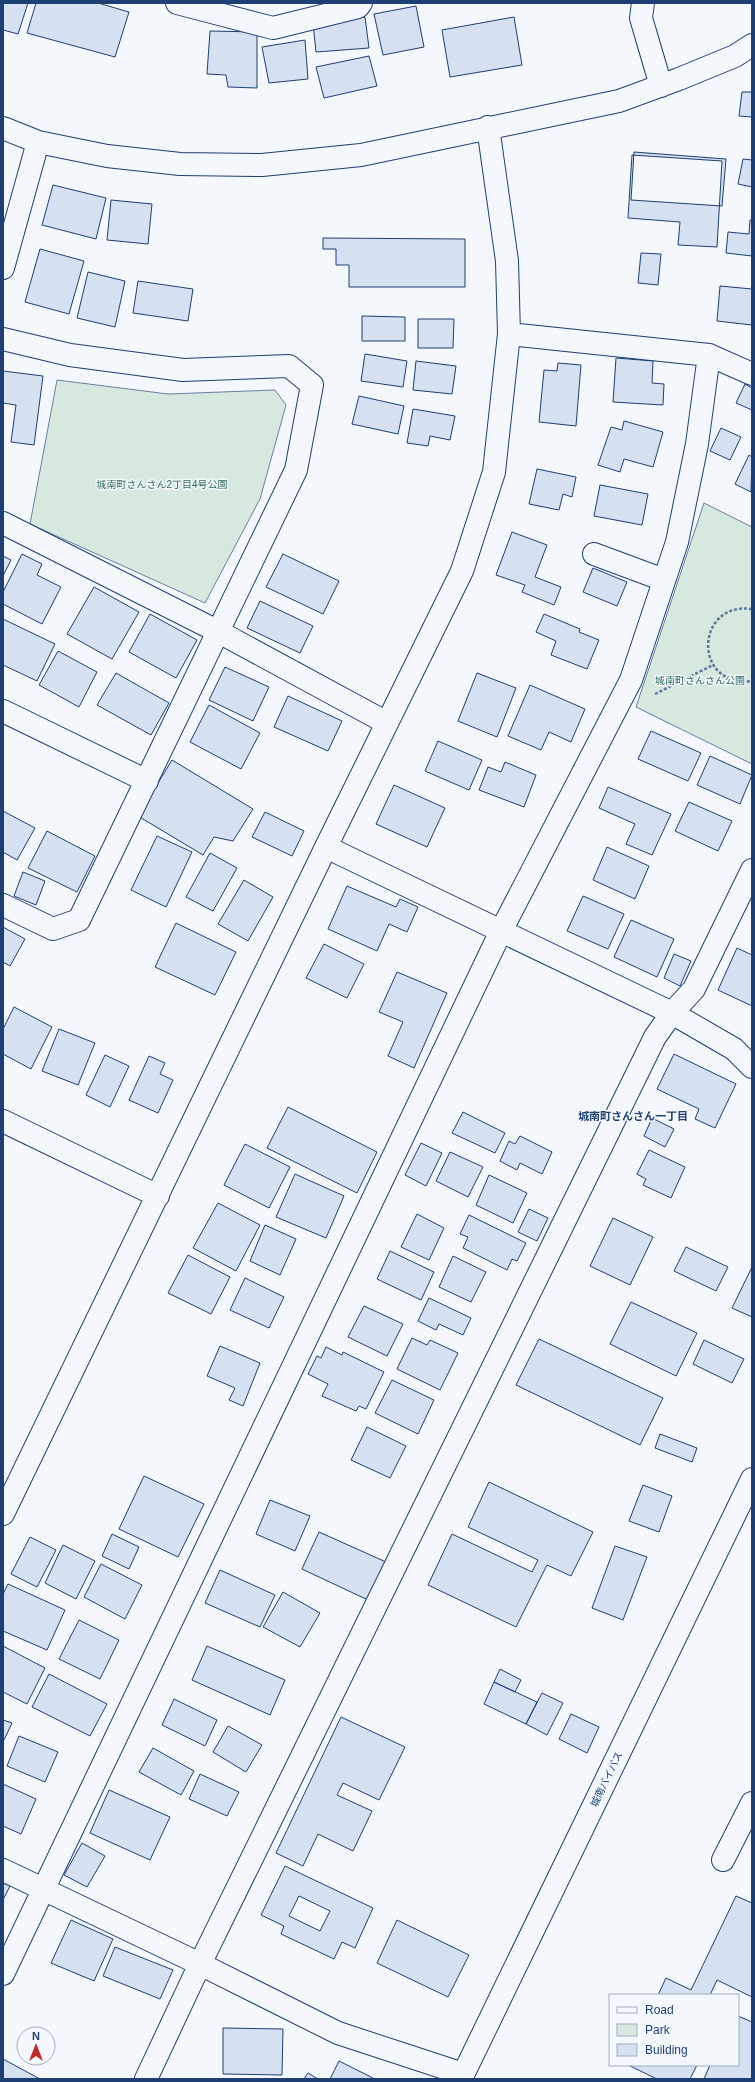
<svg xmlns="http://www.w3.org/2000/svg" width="755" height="2082" viewBox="0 0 755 2082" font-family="Helvetica,'Noto Sans JP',sans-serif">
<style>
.green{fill:#d7e8df;stroke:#687fa3}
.building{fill:#d5e0f0;stroke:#1d3f73;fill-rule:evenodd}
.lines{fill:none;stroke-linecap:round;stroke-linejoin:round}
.minor-casing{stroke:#1d3f73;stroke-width:24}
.highway-casing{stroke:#1d3f73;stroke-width:24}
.path{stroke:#5e769c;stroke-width:2.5;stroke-dasharray:3 2;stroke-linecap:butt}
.minor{stroke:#f4f7fb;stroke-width:22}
.highway{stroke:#f4f7fb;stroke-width:22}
.labels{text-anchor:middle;stroke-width:3;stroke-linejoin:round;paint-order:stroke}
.park-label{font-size:10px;fill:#2c6c60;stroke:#f4f7fb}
.street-label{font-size:10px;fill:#1d3f73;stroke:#f4f7fb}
.neighbourhood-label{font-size:11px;font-weight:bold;fill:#1d3f73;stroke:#f4f7fb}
</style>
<rect width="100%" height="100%" fill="#f4f7fb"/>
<path class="green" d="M 57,380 L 168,394 L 275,390 L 286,405 L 260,499 L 205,603 L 30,524 Z
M 704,503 L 752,527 L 752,764 L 636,707 Z"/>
<path class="building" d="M 3,3 L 28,3 L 18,34 L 3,30 Z
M 36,3 L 98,3 L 129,12 L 115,57 L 27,33 Z
M 416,6 L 424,47 L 383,55 L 374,14 Z
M 365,17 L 369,48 L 316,52 L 313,23 Z
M 514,17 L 522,65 L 450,77 L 442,30 Z
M 210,31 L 257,32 L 257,88 L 228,87 L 226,75 L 207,74 Z
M 305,40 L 308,79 L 269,83 L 262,47 Z
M 369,56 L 377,86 L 324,98 L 316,67 Z
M 742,92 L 752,92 L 752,117 L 739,116 Z
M 634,152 L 726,159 L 722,206 L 631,200 Z
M 632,155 L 722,161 L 717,247 L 678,245 L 680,222 L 628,218 Z
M 743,159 L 752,160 L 752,187 L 738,184 Z
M 53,185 L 106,198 L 96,239 L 42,225 Z
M 111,200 L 152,204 L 148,244 L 107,240 Z
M 750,220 L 752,220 L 752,256 L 726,253 L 728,232 L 749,234 Z
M 323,238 L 465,239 L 465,287 L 349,287 L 349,265 L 336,265 L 336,249 L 323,249 Z
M 40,249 L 84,261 L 69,314 L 25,302 Z
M 641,253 L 661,254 L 658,285 L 638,283 Z
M 88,272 L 125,281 L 115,327 L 77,318 Z
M 138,281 L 193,289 L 188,321 L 133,313 Z
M 720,286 L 752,289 L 752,325 L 717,321 Z
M 362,316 L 405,317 L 405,341 L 362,341 Z
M 418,319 L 454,319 L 453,348 L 418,348 Z
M 365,354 L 407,361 L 403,387 L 361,381 Z
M 616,358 L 653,361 L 652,383 L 664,384 L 663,405 L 613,402 Z
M 416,361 L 456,366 L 452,394 L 413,390 Z
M 558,363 L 581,365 L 576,426 L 539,422 L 544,370 L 557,371 Z
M 3,371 L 43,376 L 34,445 L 11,442 L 16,405 L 3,403 Z
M 745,384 L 752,388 L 752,410 L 736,403 Z
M 359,396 L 404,406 L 398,434 L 352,424 Z
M 413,409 L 455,416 L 450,440 L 430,436 L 428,446 L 407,443 Z
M 624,421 L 663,432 L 653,467 L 624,459 L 620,472 L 598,465 L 611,427 L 622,430 Z
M 721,428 L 741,437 L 730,460 L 710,451 Z
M 749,455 L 752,457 L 751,492 L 735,484 Z
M 537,469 L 576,477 L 572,497 L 563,494 L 559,510 L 529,504 Z
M 600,485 L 648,494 L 642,525 L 594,516 Z
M 512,532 L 547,545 L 535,577 L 561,587 L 554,605 L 522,592 L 525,585 L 496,575 Z
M 22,554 L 42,564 L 37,575 L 61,587 L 42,624 L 3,604 L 3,592 Z
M 283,554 L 339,581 L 323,614 L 266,587 Z
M 3,556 L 11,560 L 3,576 Z
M 593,568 L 627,582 L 617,606 L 583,592 Z
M 94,587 L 139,612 L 112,659 L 67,634 Z
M 260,601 L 313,626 L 300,653 L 247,628 Z
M 150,614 L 197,640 L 176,678 L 129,652 Z
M 544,614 L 580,629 L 579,632 L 599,640 L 587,669 L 551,655 L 556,641 L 536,632 Z
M 3,619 L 55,644 L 37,681 L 3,665 Z
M 58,651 L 97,672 L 79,707 L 39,685 Z
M 225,667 L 269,687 L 253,721 L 209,700 Z
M 116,673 L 169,703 L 151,735 L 97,705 Z
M 477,673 L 516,688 L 497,737 L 458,721 Z
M 530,685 L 585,709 L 571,742 L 549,732 L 541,750 L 508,736 Z
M 288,696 L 342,721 L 328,751 L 274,727 Z
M 209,705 L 260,733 L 241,769 L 190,742 Z
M 651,731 L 701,753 L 688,781 L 638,759 Z
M 438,741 L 482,760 L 469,790 L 425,771 Z
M 710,756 L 752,775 L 740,804 L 697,785 Z
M 172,760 L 253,809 L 233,841 L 214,837 L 203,855 L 138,816 Z
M 505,762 L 536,775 L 524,807 L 479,790 L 488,767 L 501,772 Z
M 394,785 L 445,808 L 427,847 L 376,824 Z
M 608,787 L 671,814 L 652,855 L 626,844 L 635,824 L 599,808 Z
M 689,802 L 732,821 L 718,851 L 675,831 Z
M 3,811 L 35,828 L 17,860 L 3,852 Z
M 265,812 L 304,831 L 292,856 L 252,837 Z
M 47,831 L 95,856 L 77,892 L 28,868 Z
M 157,836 L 192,852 L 166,907 L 131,890 Z
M 607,847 L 649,866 L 635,899 L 593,880 Z
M 210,853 L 237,868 L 213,911 L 186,897 Z
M 23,872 L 45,881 L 36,905 L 14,896 Z
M 244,880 L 273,897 L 248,941 L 218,924 Z
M 347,886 L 396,907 L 400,899 L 418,907 L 407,932 L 389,924 L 377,951 L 328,929 Z
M 583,896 L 624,914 L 608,949 L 567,931 Z
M 631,920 L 674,939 L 657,977 L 614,957 Z
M 176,923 L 236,952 L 215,995 L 155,967 Z
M 3,927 L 25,939 L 10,966 L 3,962 Z
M 324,944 L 364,964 L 347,998 L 306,978 Z
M 737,948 L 752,955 L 752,1006 L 718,990 Z
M 674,954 L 691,961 L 680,986 L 664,978 Z
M 397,972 L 447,993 L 414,1068 L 388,1056 L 403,1022 L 379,1012 Z
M 14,1007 L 52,1027 L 31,1069 L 3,1054 L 3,1029 Z
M 59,1029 L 95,1043 L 78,1085 L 42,1071 Z
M 674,1054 L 736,1084 L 715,1128 L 695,1119 L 699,1109 L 657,1089 Z
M 105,1055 L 129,1066 L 110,1107 L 86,1095 Z
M 149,1056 L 165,1063 L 160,1074 L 173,1080 L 158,1113 L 129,1100 Z
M 288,1107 L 377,1152 L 357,1193 L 267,1148 Z
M 463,1112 L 505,1133 L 495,1153 L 452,1133 Z
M 652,1118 L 674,1129 L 665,1147 L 644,1136 Z
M 520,1136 L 552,1152 L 542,1174 L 520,1163 L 517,1170 L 500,1161 L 509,1141 L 515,1144 Z
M 421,1143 L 442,1153 L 426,1186 L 405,1175 Z
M 245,1144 L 290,1167 L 269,1208 L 224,1185 Z
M 649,1150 L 685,1167 L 671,1198 L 643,1185 L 646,1179 L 637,1174 Z
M 450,1152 L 483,1167 L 468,1197 L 436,1181 Z
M 295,1174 L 344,1196 L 326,1238 L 276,1217 Z
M 489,1175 L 527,1193 L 513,1223 L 476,1205 Z
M 218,1203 L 260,1225 L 236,1271 L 193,1248 Z
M 529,1209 L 548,1218 L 537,1241 L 518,1232 Z
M 417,1214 L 444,1228 L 429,1260 L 401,1247 Z
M 469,1215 L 526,1243 L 517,1261 L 512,1259 L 507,1270 L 463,1248 L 468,1237 L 460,1234 Z
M 613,1218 L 653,1237 L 630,1285 L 590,1266 Z
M 265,1225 L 296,1239 L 280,1275 L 250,1261 Z
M 686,1247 L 728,1267 L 716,1291 L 674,1271 Z
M 390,1251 L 434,1272 L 421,1300 L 377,1279 Z
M 188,1255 L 230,1277 L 211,1314 L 168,1293 Z
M 453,1256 L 486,1272 L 471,1302 L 439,1287 Z
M 752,1267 L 752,1317 L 732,1308 Z
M 245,1278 L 284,1297 L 269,1328 L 230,1310 Z
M 429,1298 L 471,1318 L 463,1335 L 439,1324 L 436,1330 L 418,1321 Z
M 631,1302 L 697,1333 L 676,1376 L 610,1344 Z
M 364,1306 L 403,1324 L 387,1356 L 348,1337 Z
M 412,1338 L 427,1345 L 430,1340 L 458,1353 L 440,1390 L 397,1369 Z
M 539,1339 L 663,1398 L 640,1445 L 516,1385 Z
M 704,1340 L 744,1359 L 732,1383 L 693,1364 Z
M 220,1346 L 260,1363 L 243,1406 L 229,1400 L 235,1388 L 207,1376 Z
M 326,1347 L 342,1355 L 343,1352 L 384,1372 L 366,1409 L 359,1406 L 356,1411 L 322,1396 L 328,1384 L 308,1374 L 317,1356 L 321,1358 Z
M 392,1380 L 434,1400 L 418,1434 L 375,1413 Z
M 367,1427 L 406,1446 L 390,1478 L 351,1460 Z
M 660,1434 L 697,1448 L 692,1462 L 655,1448 Z
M 144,1476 L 204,1504 L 178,1557 L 119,1529 Z
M 489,1482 L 593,1532 L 571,1576 L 547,1565 L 516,1627 L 428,1585 L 452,1534 L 532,1572 L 538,1560 L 468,1527 Z
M 643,1485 L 672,1496 L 659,1532 L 629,1521 Z
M 270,1500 L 310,1516 L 295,1551 L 256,1534 Z
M 319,1532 L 386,1562 L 368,1600 L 302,1569 Z
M 112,1534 L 139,1547 L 129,1569 L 102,1556 Z
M 30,1537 L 56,1550 L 37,1587 L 11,1574 Z
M 63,1545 L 95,1561 L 76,1599 L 45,1583 Z
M 615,1546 L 647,1557 L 623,1620 L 592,1608 Z
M 101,1564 L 142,1585 L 125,1619 L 84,1597 Z
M 220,1570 L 275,1595 L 260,1627 L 205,1603 Z
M 8,1584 L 65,1610 L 47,1650 L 3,1631 L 3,1594 Z
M 283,1592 L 320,1613 L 300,1647 L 263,1627 Z
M 79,1620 L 119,1640 L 100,1679 L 59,1659 Z
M 3,1646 L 45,1668 L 27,1704 L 3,1692 Z
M 207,1646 L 285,1680 L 270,1715 L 192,1680 Z
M 500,1669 L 521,1680 L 515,1692 L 494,1682 Z
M 49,1674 L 107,1704 L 90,1736 L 32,1707 Z
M 494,1682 L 537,1702 L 526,1724 L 484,1704 Z
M 542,1693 L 563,1703 L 547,1735 L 526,1724 Z
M 174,1699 L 217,1720 L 205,1746 L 162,1725 Z
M 571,1714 L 599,1727 L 587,1753 L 559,1739 Z
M 341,1717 L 405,1747 L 379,1800 L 343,1783 L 337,1795 L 372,1811 L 353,1851 L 318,1834 L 303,1866 L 276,1853 Z
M 3,1720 L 12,1723 L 3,1742 Z
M 228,1726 L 262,1745 L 246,1772 L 213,1752 Z
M 19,1736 L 58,1752 L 45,1782 L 7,1766 Z
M 153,1748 L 194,1771 L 181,1795 L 139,1772 Z
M 200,1774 L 239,1792 L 227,1816 L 189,1799 Z
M 3,1784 L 36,1799 L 21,1834 L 3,1826 Z
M 109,1790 L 170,1817 L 150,1860 L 90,1833 Z
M 82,1843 L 105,1856 L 87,1887 L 64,1875 Z
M 285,1866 L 373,1908 L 355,1948 L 342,1942 L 334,1959 L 281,1934 L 284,1926 L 261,1915 ZM 299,1896 L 330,1911 L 320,1931 L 289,1916 Z
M 3,1883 L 10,1886 L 3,1900 Z
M 736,1896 L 752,1903 L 752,1997 L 717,1980 L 710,1995 L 658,1995 L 666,1978 L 691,1990 Z
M 71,1920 L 113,1939 L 94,1981 L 51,1963 Z
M 397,1920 L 469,1955 L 448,1997 L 377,1963 Z
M 115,1947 L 173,1970 L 160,1999 L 103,1976 Z
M 738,2016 L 752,2022 L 752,2079 L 704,2079 L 710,2065 L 738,2065 Z
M 223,2028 L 283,2029 L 282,2075 L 223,2074 Z
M 3,2059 L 40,2079 L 3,2079 Z
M 339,2061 L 373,2078 L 372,2079 L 330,2079 Z
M 628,2065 L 697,2065 L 690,2079 L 657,2079 Z
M 308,2073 L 318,2079 L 304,2079 Z"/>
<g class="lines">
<g class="minor-casing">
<path id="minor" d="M 177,3 L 273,28 L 358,7 L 361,3
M 643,3 L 641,18 L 661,86
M 3,128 L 38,142 L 107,156 L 180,164 L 262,165 L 361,155 L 619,101 L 679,79 L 735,56 L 752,45
M 3,268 L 38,142
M 509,334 L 709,355 L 752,374
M 3,339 L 70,355 L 183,370 L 289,366 L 312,385 L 296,470 L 79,920 L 53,929 L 3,905
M 3,523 L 219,632 L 387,723
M 594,554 L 664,580
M 3,711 L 147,781
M 326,847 L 672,1013 L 734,1049 L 752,1067
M 3,1121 L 158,1196
M 3,1514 L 326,847 L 462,571 L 494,472 L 509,334 L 507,261 L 488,127
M 723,1860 L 752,1803
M 3,1870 L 200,1964 L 338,2033 L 463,2074
M 3,1974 L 501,931 L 631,680 L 677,542 L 697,444 L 709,355
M 146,2079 L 200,1964 L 655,1037 L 672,1013 L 694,989 L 752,870"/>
</g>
<g class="highway-casing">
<path id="highway" d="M 461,2079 L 752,1479"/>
</g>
<path class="path" d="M 752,609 C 695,601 692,688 752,681
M 655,694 L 713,665"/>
<use href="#minor" class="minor"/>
<use href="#highway" class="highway"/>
</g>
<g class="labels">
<g class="park-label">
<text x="162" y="488">城南町さんさん2丁目4号公園</text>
<text x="700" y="684">城南町さんさん公園</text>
</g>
<g class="street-label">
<text transform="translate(606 1779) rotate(-64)" y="4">城南バイパス</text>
</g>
<g class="neighbourhood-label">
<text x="633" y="1120">城南町さんさん一丁目</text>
</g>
</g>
<rect width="755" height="2082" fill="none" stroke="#1d3f73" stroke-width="8"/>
<rect x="609" y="1994" width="130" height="72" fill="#f4f7fb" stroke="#9eadc5"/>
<rect x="617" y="2007" width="20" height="6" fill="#f4f7fb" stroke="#9eadc5"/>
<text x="645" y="2014" font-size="12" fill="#1d3f73">Road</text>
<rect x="617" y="2024" width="20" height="12" fill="#d7e8df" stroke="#9eadc5"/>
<text x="645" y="2034" font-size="12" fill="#1d3f73">Park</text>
<rect x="617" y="2044" width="20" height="12" fill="#d5e0f0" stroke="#9eadc5"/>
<text x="645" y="2054" font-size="12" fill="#1d3f73">Building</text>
<g transform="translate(36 2046)"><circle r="19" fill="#f4f7fb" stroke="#9eadc5"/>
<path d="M0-3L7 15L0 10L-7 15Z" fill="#c62828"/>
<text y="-6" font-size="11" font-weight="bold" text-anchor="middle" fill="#1d3f73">N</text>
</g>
</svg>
